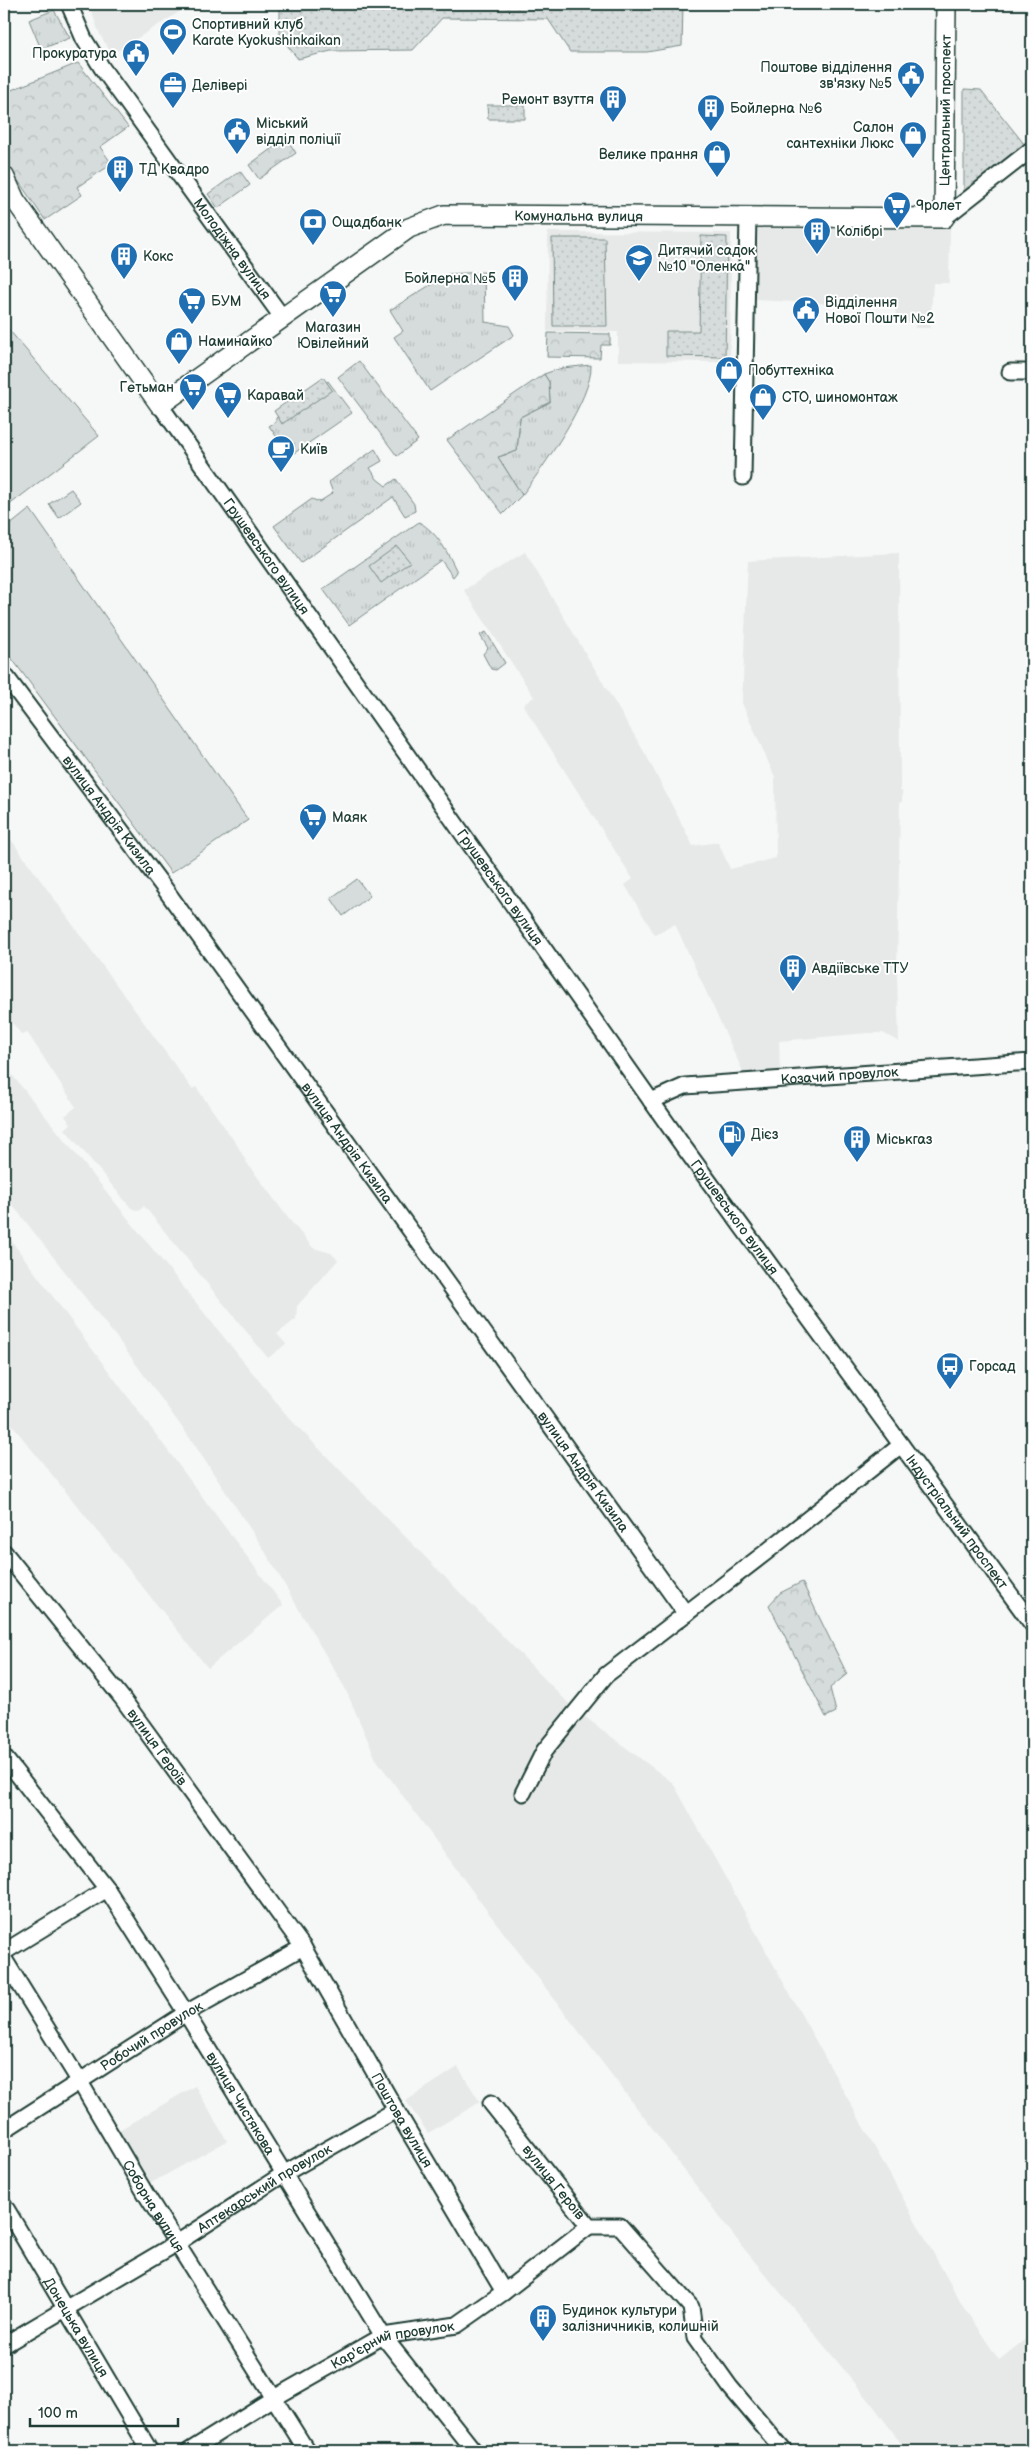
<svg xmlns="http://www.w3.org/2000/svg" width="1036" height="2455" viewBox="0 0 1036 2455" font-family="'Balsamiq Sans',sans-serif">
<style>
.built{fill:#e6e9e8}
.grass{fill:url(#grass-tufts);stroke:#7a8c88}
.forest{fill:url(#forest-crowns);stroke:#7a8c88}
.park{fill:url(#park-dots);stroke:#7a8c88}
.garden{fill:#d6dcdb;stroke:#7a8c88}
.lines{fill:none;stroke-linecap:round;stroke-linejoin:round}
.minor-casing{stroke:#1f3d34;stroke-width:19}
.major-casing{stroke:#1f3d34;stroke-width:22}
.minor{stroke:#fff;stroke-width:15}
.major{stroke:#fff;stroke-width:19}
.labels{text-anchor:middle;stroke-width:4;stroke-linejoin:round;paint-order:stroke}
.poi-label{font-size:14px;fill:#1f3d34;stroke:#fff;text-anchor:start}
.street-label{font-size:14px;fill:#1f3d34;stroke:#fff}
</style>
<defs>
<pattern id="grass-tufts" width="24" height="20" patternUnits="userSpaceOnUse" patternTransform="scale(1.25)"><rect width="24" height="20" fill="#d6dcdb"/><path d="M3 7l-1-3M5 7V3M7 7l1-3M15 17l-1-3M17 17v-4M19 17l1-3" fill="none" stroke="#b7bebd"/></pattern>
<pattern id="forest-crowns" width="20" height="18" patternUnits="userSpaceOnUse" patternTransform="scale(1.25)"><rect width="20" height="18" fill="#d6dcdb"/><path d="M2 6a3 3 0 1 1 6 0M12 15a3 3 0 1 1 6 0" fill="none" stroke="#b7bebd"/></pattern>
<pattern id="park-dots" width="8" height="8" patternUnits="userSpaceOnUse" patternTransform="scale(1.25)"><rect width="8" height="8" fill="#d6dcdb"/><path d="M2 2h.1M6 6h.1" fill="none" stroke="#b7bebd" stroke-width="1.8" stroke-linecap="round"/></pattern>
</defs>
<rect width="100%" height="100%" fill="#f6f7f7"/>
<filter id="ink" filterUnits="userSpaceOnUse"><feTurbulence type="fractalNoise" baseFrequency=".02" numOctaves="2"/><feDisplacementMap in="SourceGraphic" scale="10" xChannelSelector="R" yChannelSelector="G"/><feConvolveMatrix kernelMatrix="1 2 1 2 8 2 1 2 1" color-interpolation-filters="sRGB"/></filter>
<g filter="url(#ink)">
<path class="built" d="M 89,4 L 192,4 L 112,54 L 100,35 Z
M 763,220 L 941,222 L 950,226 L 949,283 L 933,283 L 930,328 L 915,328 L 915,323 L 895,321 L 896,307 L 755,300 L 758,228 L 763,228 Z
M 548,232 L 731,233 L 730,362 L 618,361 L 618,332 L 547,331 Z
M 525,552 L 646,755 L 693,846 L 718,842 L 730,869 L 776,858 L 775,777 L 742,703 L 748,561 L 899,553 L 900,791 L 902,791 L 902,802 L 900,802 L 897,976 L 899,1042 L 883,1033 L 867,1033 L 779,1041 L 780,1074 L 745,1076 L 675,924 L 655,935 L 625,885 L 633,879 L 523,705 L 534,697 L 464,590 Z
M 4,830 L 192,1089 L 196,1087 L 237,1145 L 247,1163 L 288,1218 L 313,1248 L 331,1253 L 338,1260 L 297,1306 L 296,1319 L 277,1334 L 286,1344 L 268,1358 L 144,1206 L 139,1211 L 131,1208 L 65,1129 L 71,1124 L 65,1116 L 76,1107 L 27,1032 L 22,1035 L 4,1013 Z
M 4,1065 L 289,1418 L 573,1708 L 673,1783 L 962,2305 L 999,2360 L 1032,2334 L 1032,2451 L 907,2451 L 869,2400 L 741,2245 L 479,1900 L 376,1759 L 345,1688 L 263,1548 L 192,1441 L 120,1342 L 4,1194 Z
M 4,1231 L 283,1605 L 208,1668 L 4,1415 Z
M 458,2067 L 480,2102 L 428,2133 L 406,2101 Z
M 195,2086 L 227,2141 L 151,2183 L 119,2130 Z"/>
<path class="grass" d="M 54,10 L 70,38 L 41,49 L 29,20 Z
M 484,272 L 485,322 L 509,326 L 514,335 L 430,391 L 394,337 L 403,331 L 390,310 L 448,274 Z
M 359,361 L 418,440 L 397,456 L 338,377 Z
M 591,365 C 593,397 542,469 522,495 L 498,457 L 517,451 L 520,417 L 550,402 L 549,382 L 544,374 L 562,368 Z
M 328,381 L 352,413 L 290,456 L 269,426 L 276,422 L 276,418 Z
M 375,449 L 382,461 L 370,468 L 377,479 L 386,486 L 396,479 L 414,504 L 415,511 L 405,516 L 393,497 L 301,563 L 274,526 L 312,499 L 319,502 L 333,493 L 329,482 Z
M 419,522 C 438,533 448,553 457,572 L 453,577 L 441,560 L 349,625 L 323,589 Z"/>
<path class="forest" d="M 78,63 L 128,127 L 100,147 L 112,164 L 77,187 L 82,195 L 45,220 L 4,160 L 4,93 Z
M 286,138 L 296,153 L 259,179 L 249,165 Z
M 240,171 L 250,185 L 218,208 L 208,194 Z
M 548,333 L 610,334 L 610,345 L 601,345 L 600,358 L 547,357 Z
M 544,374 L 549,382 L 550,402 L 520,417 L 517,451 L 498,457 L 522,495 L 503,514 L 447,440 Z
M 486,632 L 505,663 L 496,670 L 491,669 L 483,654 L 488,648 L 480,635 Z
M 802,1582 L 847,1674 L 830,1688 L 836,1712 L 826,1717 L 769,1605 L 780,1593 Z"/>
<path class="park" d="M 280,4 L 683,4 L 682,46 L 647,52 L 570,52 L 548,19 L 442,18 L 413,50 L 331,51 L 298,59 L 280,36 Z
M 964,89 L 981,90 L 1025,145 L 964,193 Z
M 487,105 L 525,105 L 525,119 L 488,119 Z
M 701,236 L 727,237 L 725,357 L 666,356 L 666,331 L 699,331 Z
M 552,238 L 605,238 L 607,326 L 553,326 Z
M 323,377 L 332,390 L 282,424 L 274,411 Z
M 397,546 L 410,562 L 381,583 L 369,566 Z"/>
<path class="garden" d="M 4,324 L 99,436 L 4,509 Z
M 71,489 L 81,502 L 59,518 L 49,504 Z
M 30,509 L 248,820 L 171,873 L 4,648 L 4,530 Z
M 357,879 L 370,896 L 343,916 L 331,898 Z"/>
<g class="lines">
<g class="minor-casing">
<g id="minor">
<path id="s1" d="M 69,4 L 84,39 L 102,68 L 282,317"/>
<path d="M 944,218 L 1032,149"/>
<path d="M 1010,372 L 1032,372"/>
<path id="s2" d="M 160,405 L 683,1146 L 1032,1624"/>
<path d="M 743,477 L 748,216"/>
<path id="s3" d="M 4,674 L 165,889 L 686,1614"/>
<path id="s4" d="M 651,1101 L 685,1086 L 1032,1062"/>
<path id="s5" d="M 4,1552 L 122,1698 L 303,1947 L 396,2110 L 504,2292"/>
<path id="s6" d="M 4,1757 L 107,1889 L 186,2013 L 383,2336 L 474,2451"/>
<path d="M 523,1793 L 544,1751 L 606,1675 L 765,1553 L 901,1445"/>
<path d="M 4,1952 L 107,1889"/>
<path id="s7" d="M 4,1959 L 80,2082 L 147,2196 L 307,2451"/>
<path id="s8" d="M 491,2103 L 589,2226 L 620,2226 L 691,2307 L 695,2338 L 730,2387 L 784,2451"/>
<path id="s9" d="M 4,2130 L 186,2013 L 303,1947"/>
<path id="s10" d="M 4,2205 L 150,2451"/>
<path id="s11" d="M 4,2345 L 177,2243 L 285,2173 L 396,2110"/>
<path id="s12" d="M 189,2451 L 274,2398 L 383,2336 L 457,2325 L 504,2292 L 589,2226"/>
</g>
</g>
<g class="major-casing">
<g id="major">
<path id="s13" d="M 4,176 L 15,200 L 160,405 L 409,228 L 444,215 L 944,218 L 946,4"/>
</g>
</g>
<use href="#minor" class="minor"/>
<use href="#major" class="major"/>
</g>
</g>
<defs>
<g id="stadium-pin" transform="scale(1.4375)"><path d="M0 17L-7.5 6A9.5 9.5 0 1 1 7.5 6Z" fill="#1f6fb2" stroke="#fff"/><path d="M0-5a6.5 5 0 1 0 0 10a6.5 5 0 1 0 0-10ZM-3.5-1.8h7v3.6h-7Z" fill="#fff"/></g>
<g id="civic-pin" transform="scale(1.4375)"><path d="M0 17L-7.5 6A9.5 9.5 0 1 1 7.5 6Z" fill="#1f6fb2" stroke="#fff"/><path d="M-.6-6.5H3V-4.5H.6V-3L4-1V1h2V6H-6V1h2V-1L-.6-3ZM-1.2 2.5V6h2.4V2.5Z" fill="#fff"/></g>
<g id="office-pin" transform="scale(1.4375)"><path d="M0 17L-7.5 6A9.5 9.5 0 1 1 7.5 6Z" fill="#1f6fb2" stroke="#fff"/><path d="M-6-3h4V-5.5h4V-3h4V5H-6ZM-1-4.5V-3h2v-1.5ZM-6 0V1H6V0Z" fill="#fff"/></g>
<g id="building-pin" transform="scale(1.4375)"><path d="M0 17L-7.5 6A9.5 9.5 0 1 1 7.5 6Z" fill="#1f6fb2" stroke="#fff"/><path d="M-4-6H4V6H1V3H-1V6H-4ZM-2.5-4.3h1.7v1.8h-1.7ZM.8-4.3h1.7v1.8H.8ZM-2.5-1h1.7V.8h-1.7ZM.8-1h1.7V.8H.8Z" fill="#fff"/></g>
<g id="shop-pin" transform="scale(1.4375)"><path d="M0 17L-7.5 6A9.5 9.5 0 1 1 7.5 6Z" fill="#1f6fb2" stroke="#fff"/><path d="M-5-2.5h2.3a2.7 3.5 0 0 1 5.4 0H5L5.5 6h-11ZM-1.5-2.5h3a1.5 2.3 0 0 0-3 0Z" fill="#fff"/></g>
<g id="supermarket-pin" transform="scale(1.4375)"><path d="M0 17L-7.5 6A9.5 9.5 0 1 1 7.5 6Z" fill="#1f6fb2" stroke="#fff"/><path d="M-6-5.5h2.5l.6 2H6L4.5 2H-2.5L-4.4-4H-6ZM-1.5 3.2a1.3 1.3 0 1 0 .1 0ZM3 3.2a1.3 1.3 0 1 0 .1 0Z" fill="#fff"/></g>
<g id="bank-pin" transform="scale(1.4375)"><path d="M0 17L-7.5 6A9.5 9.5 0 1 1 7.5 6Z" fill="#1f6fb2" stroke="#fff"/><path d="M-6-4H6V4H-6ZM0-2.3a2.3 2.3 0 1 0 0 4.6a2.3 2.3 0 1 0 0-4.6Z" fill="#fff"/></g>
<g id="school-pin" transform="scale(1.4375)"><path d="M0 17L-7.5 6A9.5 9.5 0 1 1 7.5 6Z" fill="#1f6fb2" stroke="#fff"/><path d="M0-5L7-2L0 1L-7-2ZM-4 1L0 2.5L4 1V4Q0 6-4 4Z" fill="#fff"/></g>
<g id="cafe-pin" transform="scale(1.4375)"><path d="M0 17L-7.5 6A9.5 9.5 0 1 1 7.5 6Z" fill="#1f6fb2" stroke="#fff"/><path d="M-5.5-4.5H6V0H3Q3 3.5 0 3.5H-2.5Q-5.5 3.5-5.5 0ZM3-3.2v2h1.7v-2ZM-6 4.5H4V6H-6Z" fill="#fff"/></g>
<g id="fuel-pin" transform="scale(1.4375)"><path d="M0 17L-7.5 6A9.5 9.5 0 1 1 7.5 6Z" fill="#1f6fb2" stroke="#fff"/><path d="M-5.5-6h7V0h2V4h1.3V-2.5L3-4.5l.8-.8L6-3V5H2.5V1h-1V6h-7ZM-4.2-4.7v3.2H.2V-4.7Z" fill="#fff"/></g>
<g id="bus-pin" transform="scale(1.4375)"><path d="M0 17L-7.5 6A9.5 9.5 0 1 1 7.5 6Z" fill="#1f6fb2" stroke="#fff"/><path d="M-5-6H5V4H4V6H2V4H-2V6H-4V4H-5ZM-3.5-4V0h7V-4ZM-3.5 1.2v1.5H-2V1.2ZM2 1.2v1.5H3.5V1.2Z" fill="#fff"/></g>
</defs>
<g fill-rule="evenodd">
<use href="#stadium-pin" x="173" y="32"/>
<use href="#civic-pin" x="136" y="53"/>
<use href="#civic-pin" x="911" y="75"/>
<use href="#office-pin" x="173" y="85"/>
<use href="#building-pin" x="613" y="99"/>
<use href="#building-pin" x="711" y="108"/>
<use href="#civic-pin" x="237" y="131"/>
<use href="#shop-pin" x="913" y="135"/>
<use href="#shop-pin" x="717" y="154"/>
<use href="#building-pin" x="120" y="169"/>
<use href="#supermarket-pin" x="897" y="205"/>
<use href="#bank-pin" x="313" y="222"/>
<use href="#building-pin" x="817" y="231"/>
<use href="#building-pin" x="124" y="256"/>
<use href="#school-pin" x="639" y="258"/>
<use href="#building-pin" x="515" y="278"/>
<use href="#supermarket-pin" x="333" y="294"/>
<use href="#supermarket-pin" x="192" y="301"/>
<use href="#civic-pin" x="806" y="310"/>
<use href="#shop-pin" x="179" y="341"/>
<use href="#shop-pin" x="729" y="370"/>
<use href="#supermarket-pin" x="193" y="387"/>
<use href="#supermarket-pin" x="228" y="395"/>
<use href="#shop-pin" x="763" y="397"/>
<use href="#cafe-pin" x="281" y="449"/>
<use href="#supermarket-pin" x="313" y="817"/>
<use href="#building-pin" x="793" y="968"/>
<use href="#fuel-pin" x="732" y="1134"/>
<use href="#building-pin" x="857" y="1139"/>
<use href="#bus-pin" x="950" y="1366"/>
<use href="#building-pin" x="543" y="2318"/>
</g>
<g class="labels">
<g class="poi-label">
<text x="192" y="29">Спортивний клуб<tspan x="192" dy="16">Karate Kyokushinkaikan</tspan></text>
<text x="117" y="58" text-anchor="end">Прокуратура</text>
<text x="892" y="72" text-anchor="end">Поштове відділення<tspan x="892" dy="16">зв'язку №5</tspan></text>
<text x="192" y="90">Делівері</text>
<text x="594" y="104" text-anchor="end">Ремонт взуття</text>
<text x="730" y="113">Бойлерна №6</text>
<text x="256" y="128">Міський<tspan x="256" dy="16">відділ поліції</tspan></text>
<text x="894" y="132" text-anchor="end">Салон<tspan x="894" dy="16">сантехніки Люкс</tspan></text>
<text x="698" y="159" text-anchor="end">Велике прання</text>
<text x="139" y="174">ТД Квадро</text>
<text x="916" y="210">9ролет</text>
<text x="332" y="227">Ощадбанк</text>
<text x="836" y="236">Колібрі</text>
<text x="658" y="255">Дитячий садок<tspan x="658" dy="16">№10 "Оленка"</tspan></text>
<text x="143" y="261">Кокс</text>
<text x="496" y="283" text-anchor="end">Бойлерна №5</text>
<text x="211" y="306">БУМ</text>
<text x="825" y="307">Відділення<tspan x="825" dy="16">Нової Пошти №2</tspan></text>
<text x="333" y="332" text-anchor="middle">Магазин<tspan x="333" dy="16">Ювілейний</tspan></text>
<text x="198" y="346">Наминайко</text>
<text x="748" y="375">Побуттехніка</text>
<text x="174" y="392" text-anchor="end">Гетьман</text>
<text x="247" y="400">Каравай</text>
<text x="782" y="402">СТО, шиномонтаж</text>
<text x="300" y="454">Київ</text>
<text x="332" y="822">Маяк</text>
<text x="812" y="973">Авдіївське ТТУ</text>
<text x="751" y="1139">Дієз</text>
<text x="876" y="1144">Міськгаз</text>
<text x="969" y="1371">Горсад</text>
<text x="562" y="2315">Будинок культури<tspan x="562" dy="16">залізничників, колишній</tspan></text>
</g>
<g class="street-label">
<text dy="5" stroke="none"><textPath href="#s13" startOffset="1228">Центральний проспект</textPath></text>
<text dy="5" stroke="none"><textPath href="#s13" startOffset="755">Комунальна вулиця</textPath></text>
<text dy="5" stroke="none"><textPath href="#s1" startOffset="295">Молодіжна вулиця</textPath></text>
<text dy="5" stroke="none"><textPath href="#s2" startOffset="185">Грушевського вулиця</textPath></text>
<text dy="5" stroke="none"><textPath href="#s3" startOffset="176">вулиця Андрія Кизила</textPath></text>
<text dy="5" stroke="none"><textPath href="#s2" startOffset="590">Грушевського вулиця</textPath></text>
<text dy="5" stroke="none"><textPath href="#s4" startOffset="192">Козачий провулок</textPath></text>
<text dy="5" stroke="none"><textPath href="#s3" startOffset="581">вулиця Андрія Кизила</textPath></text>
<text dy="5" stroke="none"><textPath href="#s2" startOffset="995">Грушевського вулиця</textPath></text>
<text dy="5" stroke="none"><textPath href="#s3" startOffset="986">вулиця Андрія Кизила</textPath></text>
<text dy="5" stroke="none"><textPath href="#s2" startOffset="1372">Індустріальний проспект</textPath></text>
<text dy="5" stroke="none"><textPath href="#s5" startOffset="248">вулиця Героїв</textPath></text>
<text dy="5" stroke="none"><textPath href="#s9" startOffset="175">Робочий провулок</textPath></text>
<text dy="5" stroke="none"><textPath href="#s6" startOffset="420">вулиця Чистякова</textPath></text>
<text dy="5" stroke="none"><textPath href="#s5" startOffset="695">Поштова вулиця</textPath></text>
<text dy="5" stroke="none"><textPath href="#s8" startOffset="101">вулиця Героїв</textPath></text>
<text dy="5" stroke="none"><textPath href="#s11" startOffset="304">Аптекарський провулок</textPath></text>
<text dy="5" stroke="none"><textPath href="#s7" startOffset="289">Соборна вулиця</textPath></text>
<text dy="5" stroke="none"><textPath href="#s10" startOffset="142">Донецька вулиця</textPath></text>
<text dy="5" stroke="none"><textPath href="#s12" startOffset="232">Кар'єрний провулок</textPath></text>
</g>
</g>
<rect width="1036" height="2455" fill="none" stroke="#fff" stroke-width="20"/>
<rect x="10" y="10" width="1016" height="2435" fill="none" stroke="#1f3d34" stroke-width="2" filter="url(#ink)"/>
<path d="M30 2418v8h148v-8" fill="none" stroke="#1f3d34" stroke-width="2.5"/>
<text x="38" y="2418" font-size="15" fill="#1f3d34" stroke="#ffffff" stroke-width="4" paint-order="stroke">100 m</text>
</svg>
